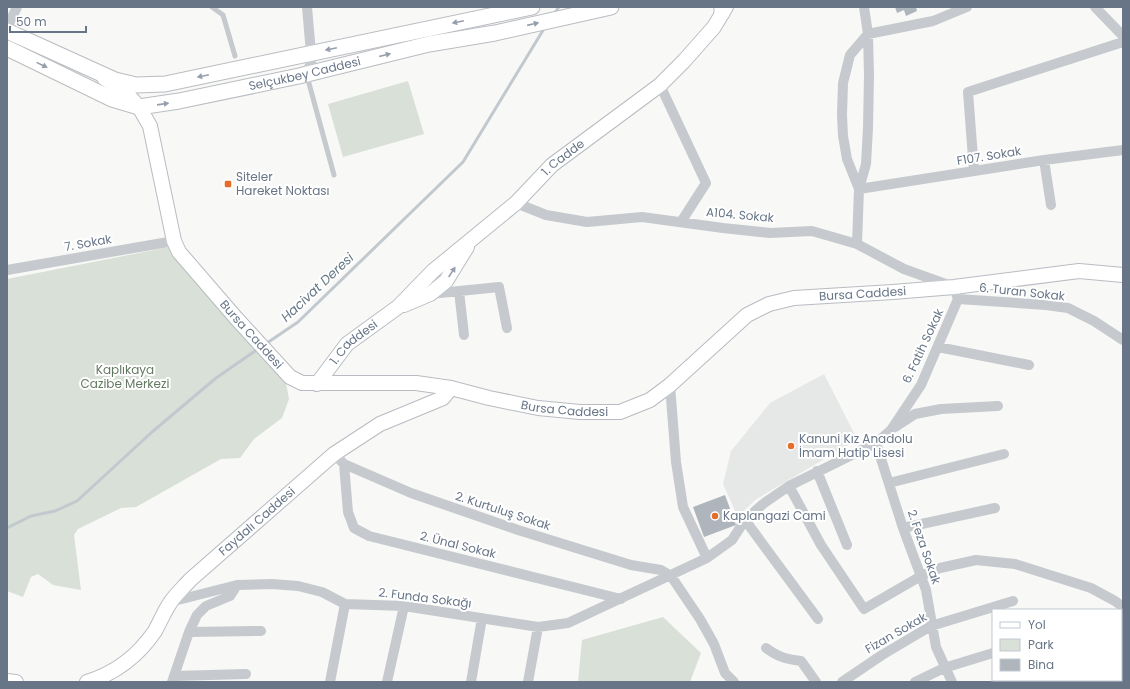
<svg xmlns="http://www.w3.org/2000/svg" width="1130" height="689" viewBox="0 0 1130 689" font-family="Poppins,sans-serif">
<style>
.built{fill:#e6e7e7}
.green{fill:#d9e0d7}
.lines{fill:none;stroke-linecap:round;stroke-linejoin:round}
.stream{stroke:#c1c9cf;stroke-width:3}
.building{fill:#afb5bc}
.secondary-casing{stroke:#b8bcc2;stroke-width:16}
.primary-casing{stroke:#b9bcc1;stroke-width:17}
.lane{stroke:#c6c9cd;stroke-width:5}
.street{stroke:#c6c9cd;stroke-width:10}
.secondary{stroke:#fff;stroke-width:14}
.primary{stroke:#fff;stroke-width:15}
.oneway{fill:#959eab}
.poi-dot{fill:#e56c29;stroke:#fff;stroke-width:1.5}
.labels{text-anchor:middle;stroke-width:4;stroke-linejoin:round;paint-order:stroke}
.street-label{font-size:12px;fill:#677587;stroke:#fff}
.poi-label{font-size:12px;fill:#677587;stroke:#fff;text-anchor:start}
.park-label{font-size:12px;fill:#647962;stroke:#fff}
.water-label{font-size:13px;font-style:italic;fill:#637683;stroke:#fff}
</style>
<rect width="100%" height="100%" fill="#f8f8f6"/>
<path class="built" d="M 824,374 L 855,435 L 855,441 L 755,500 L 738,517 L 723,484 L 731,451 L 770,403 Z"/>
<path class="green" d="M 408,81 L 424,134 L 343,157 L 328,104 Z
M 169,247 L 286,383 L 289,399 L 282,418 L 254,439 L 240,458 L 221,459 L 136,507 L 121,508 L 78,529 L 74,535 L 81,590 L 53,585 L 38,574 L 31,577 L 23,597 L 7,591 L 7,279 Z
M 663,617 L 701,653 L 690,682 L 578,682 L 582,640 Z"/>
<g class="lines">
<path class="stream" d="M 554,14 L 559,7
M 264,345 L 298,322 L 463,162 L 545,27
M 7,528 L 31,516 L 55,511 L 77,501 L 152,432 L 216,378 L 258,349"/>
</g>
<path class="building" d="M 895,7 L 916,7 L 917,11 L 906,16 L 904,10 L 897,13 Z
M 725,495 L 736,525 L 704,537 L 693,507 Z"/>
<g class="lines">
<g class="secondary-casing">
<g id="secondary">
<path id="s1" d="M 104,78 L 129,96 L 139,107 L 150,126 L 174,241 L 179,252 L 236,318 L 290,377 L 302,383 L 416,383 L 451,388 L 489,398 L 538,408 L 580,412 L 620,412 L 650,400 L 670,385 L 747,315 L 769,304 L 794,298 L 893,292 L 954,287 L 1079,271 L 1123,275"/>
<path d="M 404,305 L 430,294 L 446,281 L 467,247"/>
<path id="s2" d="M 317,384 L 347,344 L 398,307 L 433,271 L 516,203 L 552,165 L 660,85 L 684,61 L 714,27 L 726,7"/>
<path d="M 7,681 L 16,682"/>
<path id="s3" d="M 87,682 C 116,673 138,656 155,631 C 160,622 164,612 170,603 C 175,595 184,587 190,580 L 334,454 L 380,424 L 443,398 L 451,388"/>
</g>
</g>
<g class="primary-casing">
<g id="primary">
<path d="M 722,7 L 722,13"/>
<path d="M 7,31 L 115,80 L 136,85 L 165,84 L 532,7"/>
<path id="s4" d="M 7,48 L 112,99 L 139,107 L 179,101 L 299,76 L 429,44 L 495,33 L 611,7"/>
</g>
</g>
<path class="lane" d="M 212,7 L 223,15 L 235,56
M 307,76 L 334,175"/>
<path class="street" d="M 967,7 L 933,21 L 868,34 L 869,75 L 868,128 L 866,164 L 859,189 L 1044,160 L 1123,150
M 1095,7 L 1123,36
M 7,28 L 17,7
M 306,74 L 311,63 L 311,53 L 307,7
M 660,85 L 706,183 L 681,222
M 1044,160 L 1051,205
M 974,171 L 968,92 L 1123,42
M 857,244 L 859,189 L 847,159 L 843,136 L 842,115 L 843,83 L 850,55 L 868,34 L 864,7
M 7,270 L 174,241
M 459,291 L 464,335
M 430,294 L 499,287 L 507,328
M 958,299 L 1046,305 L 1068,308 L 1094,321 L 1123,340
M 938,347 L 1029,365
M 670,385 L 676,462 L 683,507 L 707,558
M 895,427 L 915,414 L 941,409 L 998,406
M 876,443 L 903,528 L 926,590 L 936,647 L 952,682
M 334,454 L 344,464 L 411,493 L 518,530 L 631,565 L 661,570 L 671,576 L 700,619 L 714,644 L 725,673 L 734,682
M 344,464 L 348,512 L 354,528 L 369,536 L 621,599
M 817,471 L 847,545
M 889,483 L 1004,454
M 789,486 L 821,545 L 864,609 L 921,576 L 940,568 L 976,560 L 1015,564 L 1091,588 L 1115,601 L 1123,607
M 745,520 L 818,619
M 903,528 L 995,508
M 170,602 L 237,585 L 272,584 L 298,586 L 322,592 L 345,604 L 404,606 L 538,627 L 568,623 L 707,558 L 732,540 L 745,520 L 763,504 L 789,486 L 876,443 L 891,430 L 921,385 L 958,299 L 954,287 L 904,269 L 857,244 L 812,231 L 770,233 L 723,228 L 642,217 L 587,222 L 546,215 L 516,203
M 189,632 L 261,631
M 766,648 C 778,657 786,659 801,661 L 816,682
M 174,676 L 246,674
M 172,682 L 189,632 L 197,615 L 206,606 L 230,596 L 237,585
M 330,682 L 345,604
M 387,682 L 404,606
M 471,682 L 482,618
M 528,682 L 538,627
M 842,682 L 882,655 L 931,626 L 1013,601
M 915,682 L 944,668 L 993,653"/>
<use href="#secondary" class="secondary"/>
<use href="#primary" class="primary"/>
</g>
<defs><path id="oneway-solid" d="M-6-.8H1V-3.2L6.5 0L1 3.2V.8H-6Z"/></defs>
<g class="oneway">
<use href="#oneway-solid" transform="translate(458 22) rotate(168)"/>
<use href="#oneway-solid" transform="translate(533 24) rotate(-13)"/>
<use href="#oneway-solid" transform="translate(331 49) rotate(168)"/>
<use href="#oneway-solid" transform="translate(385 55) rotate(-14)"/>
<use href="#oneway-solid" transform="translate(42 65) rotate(26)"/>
<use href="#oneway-solid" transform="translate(203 76) rotate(168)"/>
<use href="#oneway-solid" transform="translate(163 104) rotate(-8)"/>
<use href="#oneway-solid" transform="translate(452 272) rotate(-57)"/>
</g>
<g class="poi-dot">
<rect x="224" y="180" width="8" height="8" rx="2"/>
<circle cx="791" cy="446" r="4"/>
<circle cx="715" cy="516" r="4"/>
</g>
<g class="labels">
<g class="street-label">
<text dy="4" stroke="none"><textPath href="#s4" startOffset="314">Selçukbey Caddesi</textPath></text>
<text transform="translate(989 156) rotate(-9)" y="4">F107. Sokak</text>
<text dy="4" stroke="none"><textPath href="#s2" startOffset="336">1. Cadde</textPath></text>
<text transform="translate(740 215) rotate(5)" y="4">A104. Sokak</text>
<text transform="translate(88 243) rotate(-10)" y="4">7. Sokak</text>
<text transform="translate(1022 292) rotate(6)" y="4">6. Turan Sokak</text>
<text dy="4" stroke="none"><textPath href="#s1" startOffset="979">Bursa Caddesi</textPath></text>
<text dy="4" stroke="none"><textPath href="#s1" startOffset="307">Bursa Caddesi</textPath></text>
<text dy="4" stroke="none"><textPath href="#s2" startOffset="56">1. Caddesi</textPath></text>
<text transform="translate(923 346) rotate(-65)" y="4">6. Fatih Sokak</text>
<text dy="4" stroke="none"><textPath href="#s1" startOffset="643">Bursa Caddesi</textPath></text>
<text transform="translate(503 511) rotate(18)" y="4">2. Kurtuluş Sokak</text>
<text dy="4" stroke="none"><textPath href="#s3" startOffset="238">Faydalı Caddesi</textPath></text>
<text transform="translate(458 545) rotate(14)" y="4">2. Ünal Sokak</text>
<text transform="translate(924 547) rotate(71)" y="4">2. Feza Sokak</text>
<text transform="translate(425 598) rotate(7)" y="4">2. Funda Sokağı</text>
<text transform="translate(896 633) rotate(-30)" y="4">Fizan Sokak</text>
</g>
<g class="poi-label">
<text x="236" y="181">Siteler<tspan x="236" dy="14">Hareket Noktası</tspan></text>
<text x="799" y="443">Kanuni Kız Anadolu<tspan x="799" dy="14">İmam Hatip Lisesi</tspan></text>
<text x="723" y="520">Kaplangazi Cami</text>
</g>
<g class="park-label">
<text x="125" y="374">Kaplıkaya<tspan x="125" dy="14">Cazibe Merkezi</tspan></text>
</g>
<g class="water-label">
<text transform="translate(317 287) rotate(-43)" y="5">Hacivat Deresi</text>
</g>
</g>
<rect width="1130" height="689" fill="none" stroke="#677587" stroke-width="16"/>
<rect x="992" y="609" width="130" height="72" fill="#ffffff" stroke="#c2c8cf"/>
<rect x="1000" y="622" width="20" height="6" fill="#ffffff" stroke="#c2c8cf"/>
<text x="1028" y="629" font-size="12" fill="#677587">Yol</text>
<rect x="1000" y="639" width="20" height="12" fill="#d9e0d7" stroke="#c2c8cf"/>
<text x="1028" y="649" font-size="12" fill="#677587">Park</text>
<rect x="1000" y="659" width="20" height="12" fill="#afb5bc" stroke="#c2c8cf"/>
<text x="1028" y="669" font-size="12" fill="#677587">Bina</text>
<path d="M10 26v6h76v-6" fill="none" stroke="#677587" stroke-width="2"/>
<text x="16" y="26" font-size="12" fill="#677587" stroke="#ffffff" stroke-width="3" paint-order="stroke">50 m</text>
</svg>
